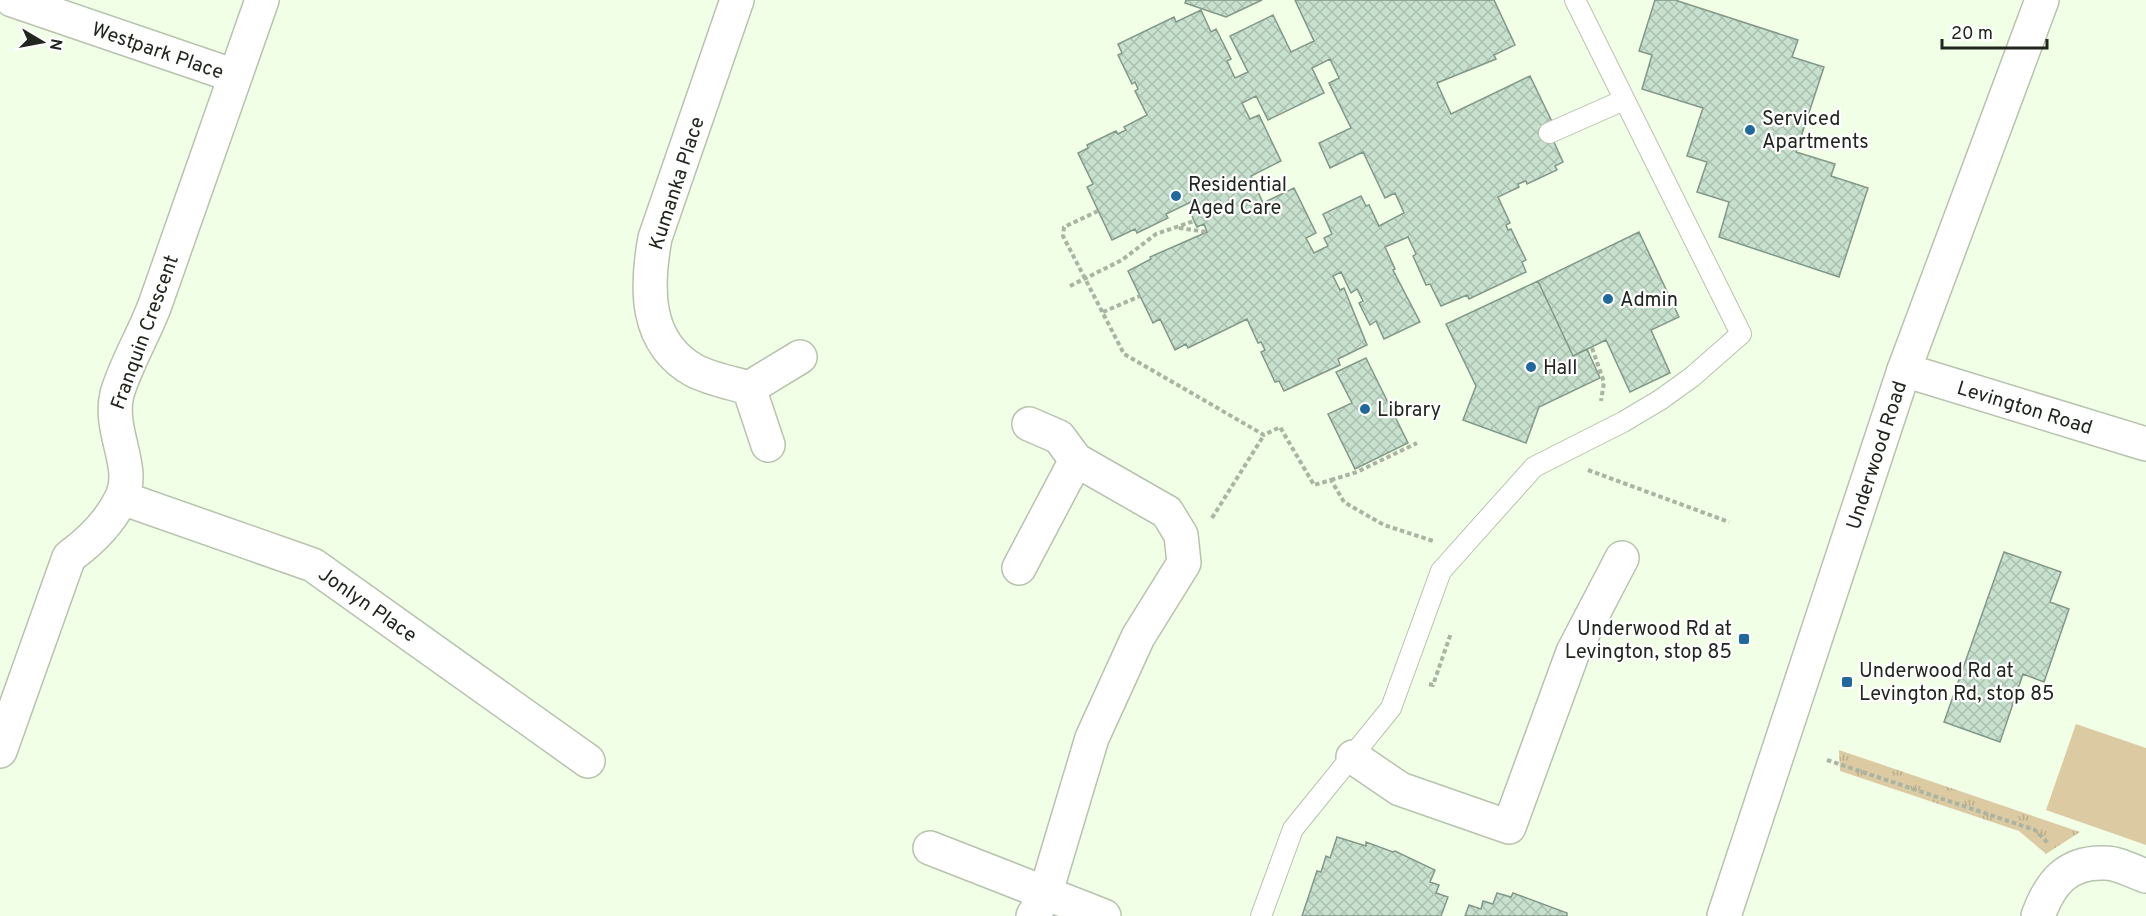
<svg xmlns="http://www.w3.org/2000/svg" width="2146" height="916" viewBox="0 0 2146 916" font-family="Overpass,sans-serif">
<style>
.grass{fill:url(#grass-tufts)}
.park{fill:#dccaa3}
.building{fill:url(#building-cross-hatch);stroke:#829888;stroke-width:1.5;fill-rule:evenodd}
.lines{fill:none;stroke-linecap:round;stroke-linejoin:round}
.service-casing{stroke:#b7c3ad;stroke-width:22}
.minor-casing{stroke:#b7c3ad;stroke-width:36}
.tertiary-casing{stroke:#b7c3ad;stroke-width:36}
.secondary-casing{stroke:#b7c3ad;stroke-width:36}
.path{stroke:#a9b4a2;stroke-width:4;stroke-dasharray:4.5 3;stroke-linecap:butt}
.service{stroke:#fff;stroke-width:20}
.minor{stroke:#fff;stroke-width:33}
.tertiary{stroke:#fff;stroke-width:33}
.secondary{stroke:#fff;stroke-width:33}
.poi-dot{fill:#21699d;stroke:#fff;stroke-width:2}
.labels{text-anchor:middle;stroke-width:4.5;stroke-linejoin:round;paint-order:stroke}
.street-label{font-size:20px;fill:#21261e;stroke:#fff}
.poi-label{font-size:20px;fill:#21261e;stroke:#fff;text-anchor:start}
</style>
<defs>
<pattern id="grass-tufts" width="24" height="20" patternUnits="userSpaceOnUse" patternTransform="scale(1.5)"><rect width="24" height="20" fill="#dccaa3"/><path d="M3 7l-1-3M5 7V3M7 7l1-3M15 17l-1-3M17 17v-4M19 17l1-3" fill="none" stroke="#bcad8c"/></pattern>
<pattern id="building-cross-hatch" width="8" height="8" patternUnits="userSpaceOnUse" patternTransform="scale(1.5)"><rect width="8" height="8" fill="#c8e0ce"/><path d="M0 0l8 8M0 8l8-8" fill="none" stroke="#acc0b0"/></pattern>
</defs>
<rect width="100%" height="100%" fill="#f1ffe7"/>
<path class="grass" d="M 1839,750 L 2080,832 L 2046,854 L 2019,831 L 1840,771 Z"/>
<path class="park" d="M 2076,724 L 2146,748 L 2146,845 L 2046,810 Z"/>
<path class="building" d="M 1186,0 L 1262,0 L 1226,17 L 1185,3 Z
M 1295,0 L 1494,0 L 1515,45 L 1494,55 L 1496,59 L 1437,83 L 1451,114 L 1530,76 L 1554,126 L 1548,129 L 1563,162 L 1555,166 L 1557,170 L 1527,184 L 1526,181 L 1518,184 L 1519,187 L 1498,197 L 1510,223 L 1506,225 L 1508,230 L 1511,229 L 1526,260 L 1522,262 L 1526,272 L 1469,299 L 1467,295 L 1441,306 L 1430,284 L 1426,285 L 1413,256 L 1416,254 L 1408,237 L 1385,247 L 1395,269 L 1393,270 L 1420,322 L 1384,339 L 1376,321 L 1370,325 L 1359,303 L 1363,301 L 1357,289 L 1351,293 L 1341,272 L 1333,276 L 1340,290 L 1344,288 L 1367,345 L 1338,359 L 1340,365 L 1284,391 L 1279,381 L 1275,382 L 1261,352 L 1265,350 L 1261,342 L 1258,343 L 1247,319 L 1188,348 L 1186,344 L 1175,350 L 1160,319 L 1153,323 L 1128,271 L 1151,259 L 1150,257 L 1207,232 L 1204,224 L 1197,227 L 1194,221 L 1191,213 L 1197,209 L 1193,201 L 1166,214 L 1168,218 L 1137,233 L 1135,229 L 1112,240 L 1087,187 L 1093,184 L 1078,153 L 1088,148 L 1087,145 L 1116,131 L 1118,134 L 1126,130 L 1124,127 L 1147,115 L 1135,91 L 1138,89 L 1135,82 L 1132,84 L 1118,55 L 1122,53 L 1118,44 L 1174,17 L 1176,22 L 1201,10 L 1211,32 L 1216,29 L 1231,59 L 1227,61 L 1235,78 L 1248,72 L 1230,36 L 1273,15 L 1291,52 L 1314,41 ZM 1330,59 L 1339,78 L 1329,83 L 1351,128 L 1319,143 L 1330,168 L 1363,152 L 1385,198 L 1395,193 L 1404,213 L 1379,226 L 1369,205 L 1366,206 L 1361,196 L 1323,214 L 1332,234 L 1324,238 L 1328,246 L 1314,253 L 1306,238 L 1316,233 L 1294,188 L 1263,203 L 1251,176 L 1281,161 L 1259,115 L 1250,119 L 1242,103 L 1256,96 L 1268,120 L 1324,93 L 1312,68 Z
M 1655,0 L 1675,0 L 1798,40 L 1792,57 L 1824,67 L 1796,152 L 1835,164 L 1831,176 L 1868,188 L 1839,277 L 1719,237 L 1729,202 L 1697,192 L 1707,162 L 1687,156 L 1703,108 L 1642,89 L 1652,55 L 1639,51 Z
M 1639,232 L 1679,317 L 1651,330 L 1670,373 L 1630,392 L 1606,340 L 1573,356 L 1538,281 Z
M 1538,281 L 1573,356 L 1587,349 L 1600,378 L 1539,407 L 1526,443 L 1463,420 L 1476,386 L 1446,324 Z
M 1366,358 L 1408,443 L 1355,469 L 1328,414 L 1352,403 L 1336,372 Z
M 2004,552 L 2061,572 L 2050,602 L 2069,609 L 2044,682 L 2023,674 L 2000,742 L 1944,722 Z
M 1337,837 L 1366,846 L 1366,842 L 1393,852 L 1395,851 L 1435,870 L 1430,882 L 1439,885 L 1436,893 L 1448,897 L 1441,916 L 1302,916 L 1317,871 L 1321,872 L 1326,856 L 1330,858 Z
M 1497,893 L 1511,897 L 1513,893 L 1567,913 L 1567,916 L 1465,916 L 1469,905 L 1481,909 L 1483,901 L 1493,904 Z"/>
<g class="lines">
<g class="service-casing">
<path id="service" d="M 1549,133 L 1624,100
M 1261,916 L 1293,829 L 1391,708 L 1441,571 L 1534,467 L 1623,422 L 1660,400 L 1692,377 L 1741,334 L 1575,0"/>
</g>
<g class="minor-casing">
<path id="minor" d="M 12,0 L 235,76
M 737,0 L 655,238 C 646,287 644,343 695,371 C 711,379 732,383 749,388
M 1029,424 L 1059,437 L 1076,460 L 1167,512 L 1181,535 L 1184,563 L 1138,637 L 1092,738 L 1045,895 L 1033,916
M 768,445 L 749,388 L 800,357
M 122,498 L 313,565 L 588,761
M 1019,568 L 1076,460
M 0,751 L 69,557 C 91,541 110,523 122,497 C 136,466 108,431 117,394 C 126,363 145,333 156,302 C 191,201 227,101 262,0
M 1353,757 L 1400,789 L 1509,827 L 1573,652 L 1622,558
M 930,848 L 1104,916
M 2038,916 C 2050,883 2067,861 2106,863 C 2118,863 2134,872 2146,876"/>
</g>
<g class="tertiary-casing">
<path id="tertiary" d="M 1904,370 L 2146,444"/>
</g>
<g class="secondary-casing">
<path id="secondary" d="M 1724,916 L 1904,370 L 2042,0"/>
</g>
<path class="path" d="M 1098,211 L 1064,227 L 1063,236 L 1124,354 L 1264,435 L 1280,427 L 1314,485 L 1331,480 L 1344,502 L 1384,525 L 1433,541
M 1179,228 L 1207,232
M 1070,286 L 1122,260 L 1156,234 L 1194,221
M 1103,312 L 1140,296
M 1592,348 L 1604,382 L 1601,401
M 1588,470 L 1729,522
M 1331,480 L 1357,472 L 1417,443
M 1212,518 L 1264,435
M 1429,684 L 1433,685 L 1451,633
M 1827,760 L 2035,830 L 2049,844"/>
<use href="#service" class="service"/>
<use href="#minor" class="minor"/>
<use href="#tertiary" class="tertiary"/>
<use href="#secondary" class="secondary"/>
</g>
<g class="poi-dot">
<circle cx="1750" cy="130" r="6"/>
<circle cx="1176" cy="196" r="6"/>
<circle cx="1608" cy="299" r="6"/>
<circle cx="1531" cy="367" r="6"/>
<circle cx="1365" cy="409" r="6"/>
<rect x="1738" y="633" width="12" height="12" rx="3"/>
<rect x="1841" y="676" width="12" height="12" rx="3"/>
</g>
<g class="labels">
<g class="street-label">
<text transform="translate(158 50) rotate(19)" y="7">Westpark Place</text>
<text transform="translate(676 183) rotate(-72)" y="7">Kumanka Place</text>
<text transform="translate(144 332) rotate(-70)" y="7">Franquin Crescent</text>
<text transform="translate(2025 407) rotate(17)" y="7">Levington Road</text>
<text transform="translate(1876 455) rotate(-72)" y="7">Underwood Road</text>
<text transform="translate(368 604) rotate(35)" y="7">Jonlyn Place</text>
</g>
<g class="poi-label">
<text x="1762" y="125">Serviced<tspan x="1762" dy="23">Apartments</tspan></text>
<text x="1188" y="191">Residential<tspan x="1188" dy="23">Aged Care</tspan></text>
<text x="1620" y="306">Admin</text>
<text x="1543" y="374">Hall</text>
<text x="1377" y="416">Library</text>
<text x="1732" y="635" text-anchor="end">Underwood Rd at<tspan x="1732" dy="23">Levington, stop 85</tspan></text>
<text x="1859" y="677">Underwood Rd at<tspan x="1859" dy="23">Levington Rd, stop 85</tspan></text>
</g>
</g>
<g transform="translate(42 42) rotate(100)" stroke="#ffffff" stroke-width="4.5" paint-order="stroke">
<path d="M0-4.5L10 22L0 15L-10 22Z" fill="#21261e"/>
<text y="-9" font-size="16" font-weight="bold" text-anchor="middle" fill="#21261e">N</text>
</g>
<path d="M1942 39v9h105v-9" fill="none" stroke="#21261e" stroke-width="3"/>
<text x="1951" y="39" font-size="18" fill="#21261e" stroke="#ffffff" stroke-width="4.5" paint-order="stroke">20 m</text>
</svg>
